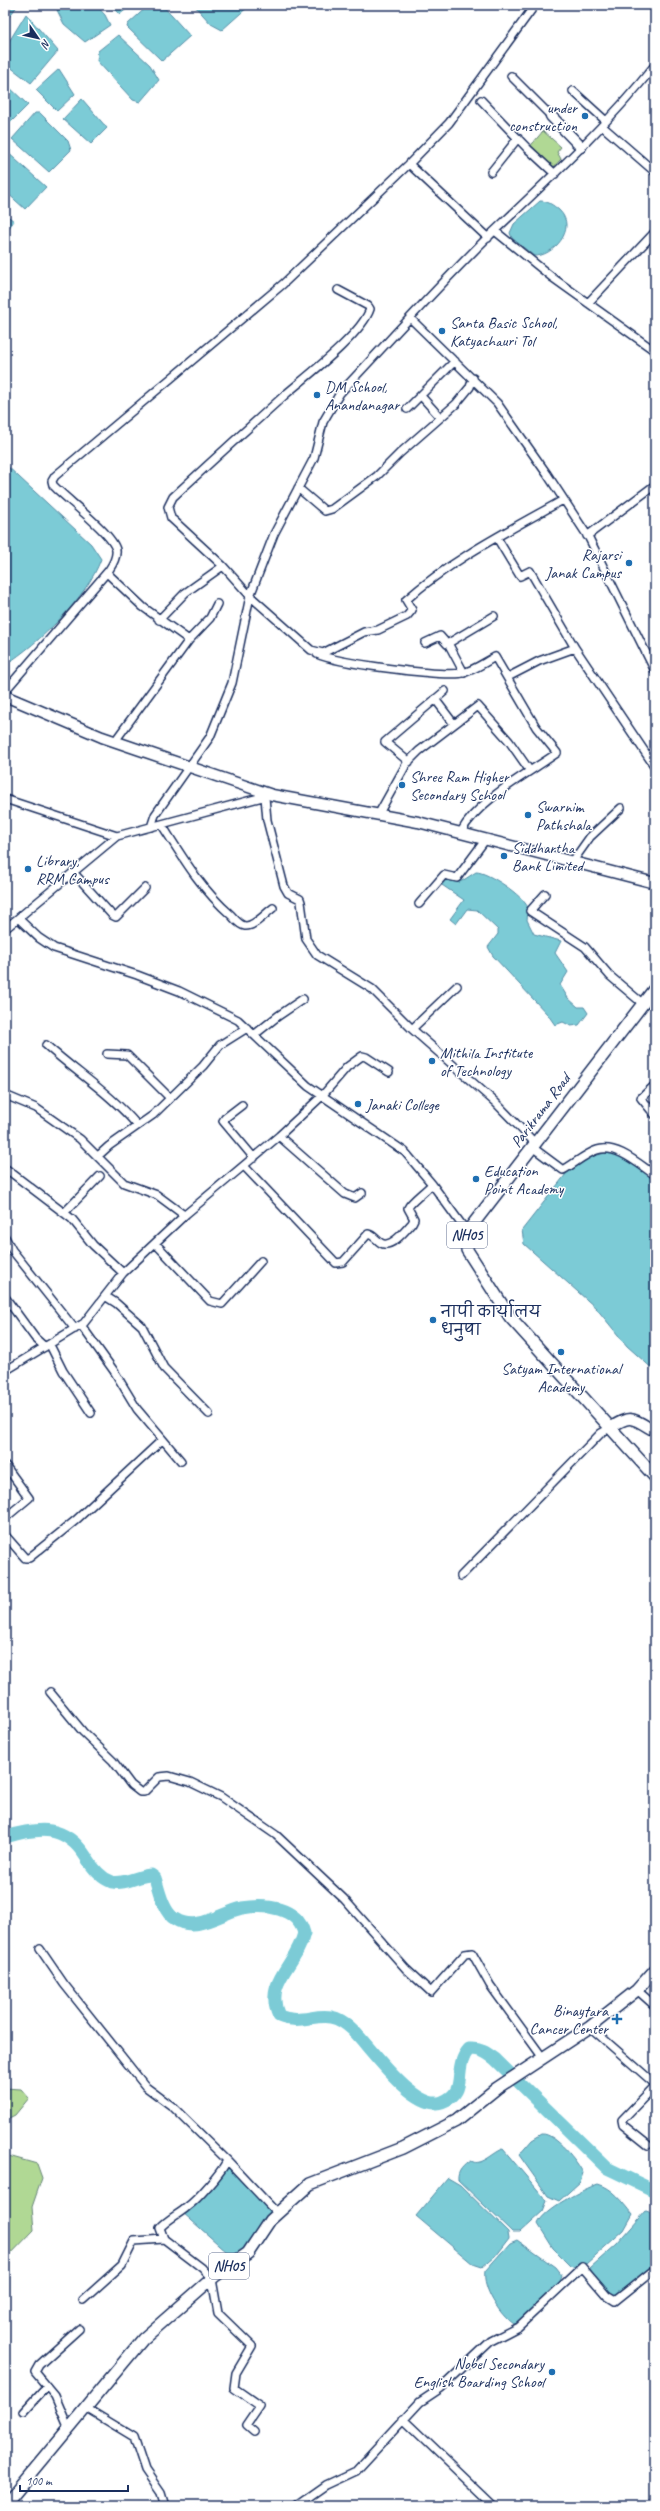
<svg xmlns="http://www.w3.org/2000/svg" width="660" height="2511" viewBox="0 0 660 2511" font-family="Caveat,'Playpen Sans Deva',sans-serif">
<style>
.green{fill:#b0d894;stroke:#668479}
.water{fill:#7bcbd6;stroke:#558da6}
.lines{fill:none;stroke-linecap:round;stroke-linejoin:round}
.river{stroke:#7bcbd6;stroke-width:13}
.street-casing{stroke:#1b2f5e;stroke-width:10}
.secondary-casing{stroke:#1b2f5e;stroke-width:13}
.primary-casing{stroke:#1b2f5e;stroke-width:14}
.street{stroke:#fff;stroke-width:7}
.secondary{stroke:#fff;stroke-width:10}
.primary{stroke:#fff;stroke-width:11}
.poi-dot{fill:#1f6fb2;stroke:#fff;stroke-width:1.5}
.labels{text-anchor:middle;stroke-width:3;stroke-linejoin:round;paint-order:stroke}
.shield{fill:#fff;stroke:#5f6d8e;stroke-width:1}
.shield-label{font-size:15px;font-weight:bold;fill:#1b2f5e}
.poi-label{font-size:16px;fill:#1b2f5e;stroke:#fff;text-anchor:start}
.street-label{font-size:16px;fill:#1b2f5e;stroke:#fff}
</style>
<rect width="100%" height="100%" fill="#fff"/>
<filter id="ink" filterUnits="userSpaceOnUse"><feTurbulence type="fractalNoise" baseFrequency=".025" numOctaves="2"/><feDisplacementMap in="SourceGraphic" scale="8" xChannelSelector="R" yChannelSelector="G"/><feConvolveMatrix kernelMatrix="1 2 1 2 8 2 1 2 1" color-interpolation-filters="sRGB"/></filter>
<g filter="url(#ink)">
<path class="green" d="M 543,131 L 561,147 L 557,152 L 561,159 L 552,169 L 528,149 Z
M 5,2088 L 21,2089 L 29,2098 L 15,2115 L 5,2120 Z
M 5,2155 L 37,2164 L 42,2178 L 32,2207 L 34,2230 L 5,2260 Z"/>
<path class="water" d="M 5,5 L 18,5 L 5,22 Z
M 62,5 L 96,5 L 105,15 L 110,25 L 85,42 L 64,24 L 57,10 Z
M 110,5 L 132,5 L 120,14 Z
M 149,5 L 162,5 L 190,36 L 162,61 L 127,27 L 128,24 Z
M 194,5 L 250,5 L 222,30 L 211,24 Z
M 26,14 L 58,51 L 31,83 L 5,63 L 5,48 Z
M 118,35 L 150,65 L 159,80 L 140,102 L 133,100 L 97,61 L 98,51 Z
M 59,69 L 75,94 L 57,111 L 36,90 Z
M 5,83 L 28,105 L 5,128 Z
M 82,99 L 107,128 L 91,144 L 63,119 Z
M 35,113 L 40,113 L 68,141 L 71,150 L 49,172 L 12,139 Z
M 5,150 L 46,187 L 25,209 L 5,191 Z
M 540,201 C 548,201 553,205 559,210 C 579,229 552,257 534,256 L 512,238 L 510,233 L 514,224 Z
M 5,214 L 14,221 L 5,233 Z
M 5,464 L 91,544 L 101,559 C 87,598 39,643 5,665 Z
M 476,872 C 488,872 524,896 528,908 C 529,911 527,916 527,920 L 534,934 L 561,941 L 555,953 L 568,972 L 560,985 L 568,998 L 578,1007 L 584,1007 L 588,1013 L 579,1025 L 571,1026 L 563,1022 L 555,1025 L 548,1015 L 493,956 L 488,947 L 498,934 L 498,930 L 477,910 L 467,909 L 456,924 L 450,919 L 464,900 L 439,883 L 447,876 L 452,881 L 462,881 Z
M 613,1151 L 655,1177 L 655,1371 L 627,1346 L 596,1308 L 524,1244 L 522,1230 L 566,1174 L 590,1157 Z
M 542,2134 C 555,2133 578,2162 583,2173 L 580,2182 L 559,2201 L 548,2196 L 519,2155 L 532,2140 Z
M 503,2149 L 547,2201 L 543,2211 L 520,2232 L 512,2232 L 458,2180 C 457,2171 464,2165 470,2161 C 482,2167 492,2153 503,2149 Z
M 228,2167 L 268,2206 L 270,2212 L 249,2249 L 226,2259 L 227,2252 L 182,2212 L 209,2189 Z
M 448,2178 L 460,2185 L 508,2232 L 509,2238 L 495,2256 L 482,2267 L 473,2264 L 416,2216 Z
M 598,2184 C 613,2188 623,2202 633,2214 L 624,2230 L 586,2264 L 572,2267 L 553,2248 L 538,2224 C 543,2209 584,2189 598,2184 Z
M 646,2211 L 655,2214 L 655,2266 L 617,2297 L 613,2297 L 594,2277 L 590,2268 L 617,2244 Z
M 517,2240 L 555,2267 L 562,2276 L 559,2284 L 518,2323 L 513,2324 C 500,2315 482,2288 485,2271 L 510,2243 Z"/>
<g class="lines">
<path class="river" d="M 5,1837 C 39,1827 65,1824 86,1857 C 92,1867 100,1878 112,1882 C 125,1885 139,1875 151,1875 L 155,1878 C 159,1890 163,1912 175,1919 C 196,1933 221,1913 242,1908 C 266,1904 297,1907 304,1933 C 297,1965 263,1982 279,2016 C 308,2028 325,2002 353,2030 C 370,2047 415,2112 442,2102 C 470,2092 451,2069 469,2049 C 480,2048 487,2053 495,2059 L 607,2168 L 655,2191"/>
<g class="street-casing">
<path id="street" d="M 511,76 L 551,116
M 573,91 L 606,121
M 481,100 L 528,149 L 555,174
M 602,126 L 655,172
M 409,164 L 488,238
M 491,172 L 518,138
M 495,231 L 553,278 L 655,351
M 338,290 L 368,306 L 370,309 C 362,334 307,376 286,394 C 248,428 211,462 173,497 L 168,507 L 171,518 L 223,566 L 250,596 L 311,650 L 323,653 L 364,632 L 378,630 L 407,616 L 412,610 L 406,600 C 452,559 510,530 563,500
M 588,303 L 655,232
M 411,319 L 497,403 L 547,474 L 589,538 L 655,671
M 421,396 L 440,417
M 407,409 L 455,361
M 298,488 L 325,511 L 332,509 L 377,476 L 400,453 L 456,404 L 470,387 L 473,378
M 587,536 L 655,485
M 497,538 L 520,576 L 530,571 L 575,648 L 655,767
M 107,573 L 143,607 L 189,640
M 159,620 L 185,593 L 223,566
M 425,643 L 440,636 L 447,644 L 494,616
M 448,643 L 464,673
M 317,654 C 336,663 441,677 462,673 C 473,671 485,662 495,657 L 536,727 L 557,753 C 527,774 478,800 461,832
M 508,677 L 539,661 L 575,648
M 5,691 L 109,570 C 113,564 117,557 116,550 C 113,534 66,499 53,485 L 52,481 L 55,476 L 283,284 L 409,164 L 449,123 L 535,5
M 435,699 L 454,724
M 115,741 L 189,640 L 210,618 L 217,604
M 409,762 L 385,742 L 445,691
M 265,797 L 267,820 L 284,886 L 288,893 L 300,899 L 301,902 L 306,939 L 317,955 L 372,989 L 412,1029 L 495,1102 L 535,1143
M 5,799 L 117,836
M 378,815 L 407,763 L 419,751 L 478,706 L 509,741 L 530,771
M 162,825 C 183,858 201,889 231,915 C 235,919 239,925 245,926 C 254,927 266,913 273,908
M 151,827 L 155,815 L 210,737 L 232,683 L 250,596 L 274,534 L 314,458 L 323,422 L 340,393 C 389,341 437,287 488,237 C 546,182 605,128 655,65
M 573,861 L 590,837 L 621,808
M 73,872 L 112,915 L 116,917 L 145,888
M 545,894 L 530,911 L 585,947 L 610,976 L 642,1003
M 419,904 L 444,875 L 457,878 L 486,839
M 19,919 L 39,938 L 54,948 L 137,975 L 179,991 L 238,1020 L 308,1086 L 405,1152 L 432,1184 L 467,1232
M 5,929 L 117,836 L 270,795
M 412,1029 L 457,986
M 254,1035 L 278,1016 L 303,999
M 46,1045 C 77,1073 110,1093 137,1125
M 107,1054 L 127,1055 L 170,1098
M 655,1085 L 641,1098 L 655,1115
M 5,1095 L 36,1108 L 80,1139 L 124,1183 L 157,1195 L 184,1215
M 242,1105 L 225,1118 L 223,1121 L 254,1158
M 279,1136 L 345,1194 L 355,1198 L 362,1193
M 532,1147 L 563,1170 C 574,1164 585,1154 597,1150 C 616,1143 640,1165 655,1175
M 98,1156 L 109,1146 L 153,1115 L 203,1066 L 220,1045 L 247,1028
M 244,1166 L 336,1263 L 343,1262 L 368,1234 C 374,1235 376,1240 381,1243 C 391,1249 406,1230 412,1223 L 414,1219 L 408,1208 C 410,1202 426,1191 432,1184
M 5,1168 L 72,1219 L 93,1245 L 123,1273
M 64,1213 L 100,1176
M 5,1237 L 12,1250 L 75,1329
M 155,1243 L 210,1301 L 222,1304 L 261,1261
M 105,1296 L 116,1303 L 142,1326 L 164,1368 L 209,1414
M 5,1297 L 35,1338 L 45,1347
M 81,1325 L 114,1371 L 137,1409 L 181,1461
M 50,1345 L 63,1371 L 91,1413
M 5,1371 L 84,1323 L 123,1273 L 186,1214 L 279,1136 L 322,1096 L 347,1067 L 362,1056 L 366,1057 L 389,1072
M 5,1465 L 29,1498 L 5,1518
M 5,1535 L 25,1558 L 29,1558 L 76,1520 L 162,1440
M 461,1576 L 601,1433 L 610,1428
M 50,1692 L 83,1732 L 113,1761 L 131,1785 L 140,1792 L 144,1792 L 159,1777 L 169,1776 L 190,1782 L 221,1797 L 276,1835 L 344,1899 L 406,1969 L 431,1992 L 465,1954 L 472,1953 L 490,1985 L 543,2058
M 40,1949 L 64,1984 L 146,2087 L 173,2107 L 227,2160
M 637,1990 L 655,2006
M 590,2027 L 655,2084
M 648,2145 L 623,2125 L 622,2120 L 655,2086
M 83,2300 L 122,2265 L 134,2241 L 164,2239
M 86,2408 L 134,2437 L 145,2470 L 161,2493 L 164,2503 L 161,2506
M 23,2412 L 46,2387
M 403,2419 L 494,2506
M 69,2429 L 55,2396 L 35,2372 L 39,2365 L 79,2329
M 254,2431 L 247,2425 L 260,2406 L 234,2388 L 236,2373 L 252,2346 L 218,2313 L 212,2279 L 202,2268 L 164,2239 L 160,2228 C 168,2219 178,2215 187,2207 C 197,2200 223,2171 227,2160 L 277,2213
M 296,2506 L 326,2485 L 356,2471 L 420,2402 L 441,2388 L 491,2341 L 518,2327 L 582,2267 L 607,2296 L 615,2301 L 655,2269"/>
</g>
<g class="secondary-casing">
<path id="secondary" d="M 551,116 L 581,147
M 5,696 L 102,737 L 272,795 L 418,822 L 655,883
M 610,1428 C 630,1415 631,1417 651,1429 L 655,1428"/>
</g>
<g class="primary-casing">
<path id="primary" d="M 655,988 L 467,1232 L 467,1250 L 510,1317 L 655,1477
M 5,2505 L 143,2339 L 215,2276 L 248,2253 L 270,2220 L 310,2184 L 403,2148 L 456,2121 L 497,2088 L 590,2027 L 637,1990 L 655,1970"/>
</g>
<use href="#street" class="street"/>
<use href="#secondary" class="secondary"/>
<use href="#primary" class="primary"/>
</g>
</g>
<g class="poi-dot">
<circle cx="585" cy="116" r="4"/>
<circle cx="442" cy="331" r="4"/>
<circle cx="317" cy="395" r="4"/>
<circle cx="629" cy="563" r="4"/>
<circle cx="402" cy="785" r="4"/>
<circle cx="528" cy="815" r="4"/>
<circle cx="504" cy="856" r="4"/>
<circle cx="28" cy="869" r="4"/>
<circle cx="432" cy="1061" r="4"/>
<circle cx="358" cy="1104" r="4"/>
<circle cx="476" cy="1179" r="4"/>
<circle cx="433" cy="1320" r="4"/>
<circle cx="561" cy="1352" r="4"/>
<path d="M615 2013h4v4h4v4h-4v4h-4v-4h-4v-4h4z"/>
<circle cx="552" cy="2372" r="4"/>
</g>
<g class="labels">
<g class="shield">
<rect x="447" y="1222" width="40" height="26" rx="3"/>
<rect x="209" y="2253" width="40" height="26" rx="3"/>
</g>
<g class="shield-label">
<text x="467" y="1240">NH05</text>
<text x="229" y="2271">NH05</text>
</g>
<g class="poi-label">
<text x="577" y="113" text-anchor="end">under<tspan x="577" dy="18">construction</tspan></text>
<text x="450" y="328">Santa Basic School,<tspan x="450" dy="18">Katyachauri Tol</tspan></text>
<text x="325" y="392">DM School,<tspan x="325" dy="18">Anandanagar</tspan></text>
<text x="621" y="560" text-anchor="end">Rajarsi<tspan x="621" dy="18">Janak Campus</tspan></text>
<text x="410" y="782">Shree Ram Higher<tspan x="410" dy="18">Secondary School</tspan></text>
<text x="536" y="812">Swarnim<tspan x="536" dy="18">Pathshala</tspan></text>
<text x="512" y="853">Siddhartha<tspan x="512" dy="18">Bank Limited</tspan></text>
<text x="36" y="866">Library,<tspan x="36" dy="18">RRM Campus</tspan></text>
<text x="440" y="1058">Mithila Institute<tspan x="440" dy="18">of Technology</tspan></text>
<text x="366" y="1110">Janaki College</text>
<text x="484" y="1176">Education<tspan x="484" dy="18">Point Academy</tspan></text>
<text x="441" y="1317">नापी कार्यालय<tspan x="441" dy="18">धनुषा</tspan></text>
<text x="561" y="1374" text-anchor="middle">Satyam International<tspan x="561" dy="18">Academy</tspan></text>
<text x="608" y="2016" text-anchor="end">Binaytara<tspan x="608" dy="18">Cancer Center</tspan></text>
<text x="544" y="2369" text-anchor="end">Nobel Secondary<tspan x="544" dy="18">English Boarding School</tspan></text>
</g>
<g class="street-label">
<text transform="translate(540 1110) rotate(-53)" y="6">Parikrama Road</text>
</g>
</g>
<rect width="660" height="2511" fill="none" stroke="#fff" stroke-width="20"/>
<rect x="10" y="10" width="640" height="2491" fill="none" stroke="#1b2f5e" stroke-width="1.5" filter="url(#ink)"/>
<g transform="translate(38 38) rotate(124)" stroke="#ffffff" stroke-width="3" paint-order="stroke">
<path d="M0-3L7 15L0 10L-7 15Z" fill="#1b2f5e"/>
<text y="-6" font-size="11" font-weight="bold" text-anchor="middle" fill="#1b2f5e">N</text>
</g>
<path d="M20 2485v6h108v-6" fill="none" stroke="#1b2f5e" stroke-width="2"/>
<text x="26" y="2485" font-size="12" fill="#1b2f5e" stroke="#ffffff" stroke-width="3" paint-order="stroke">100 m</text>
</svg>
